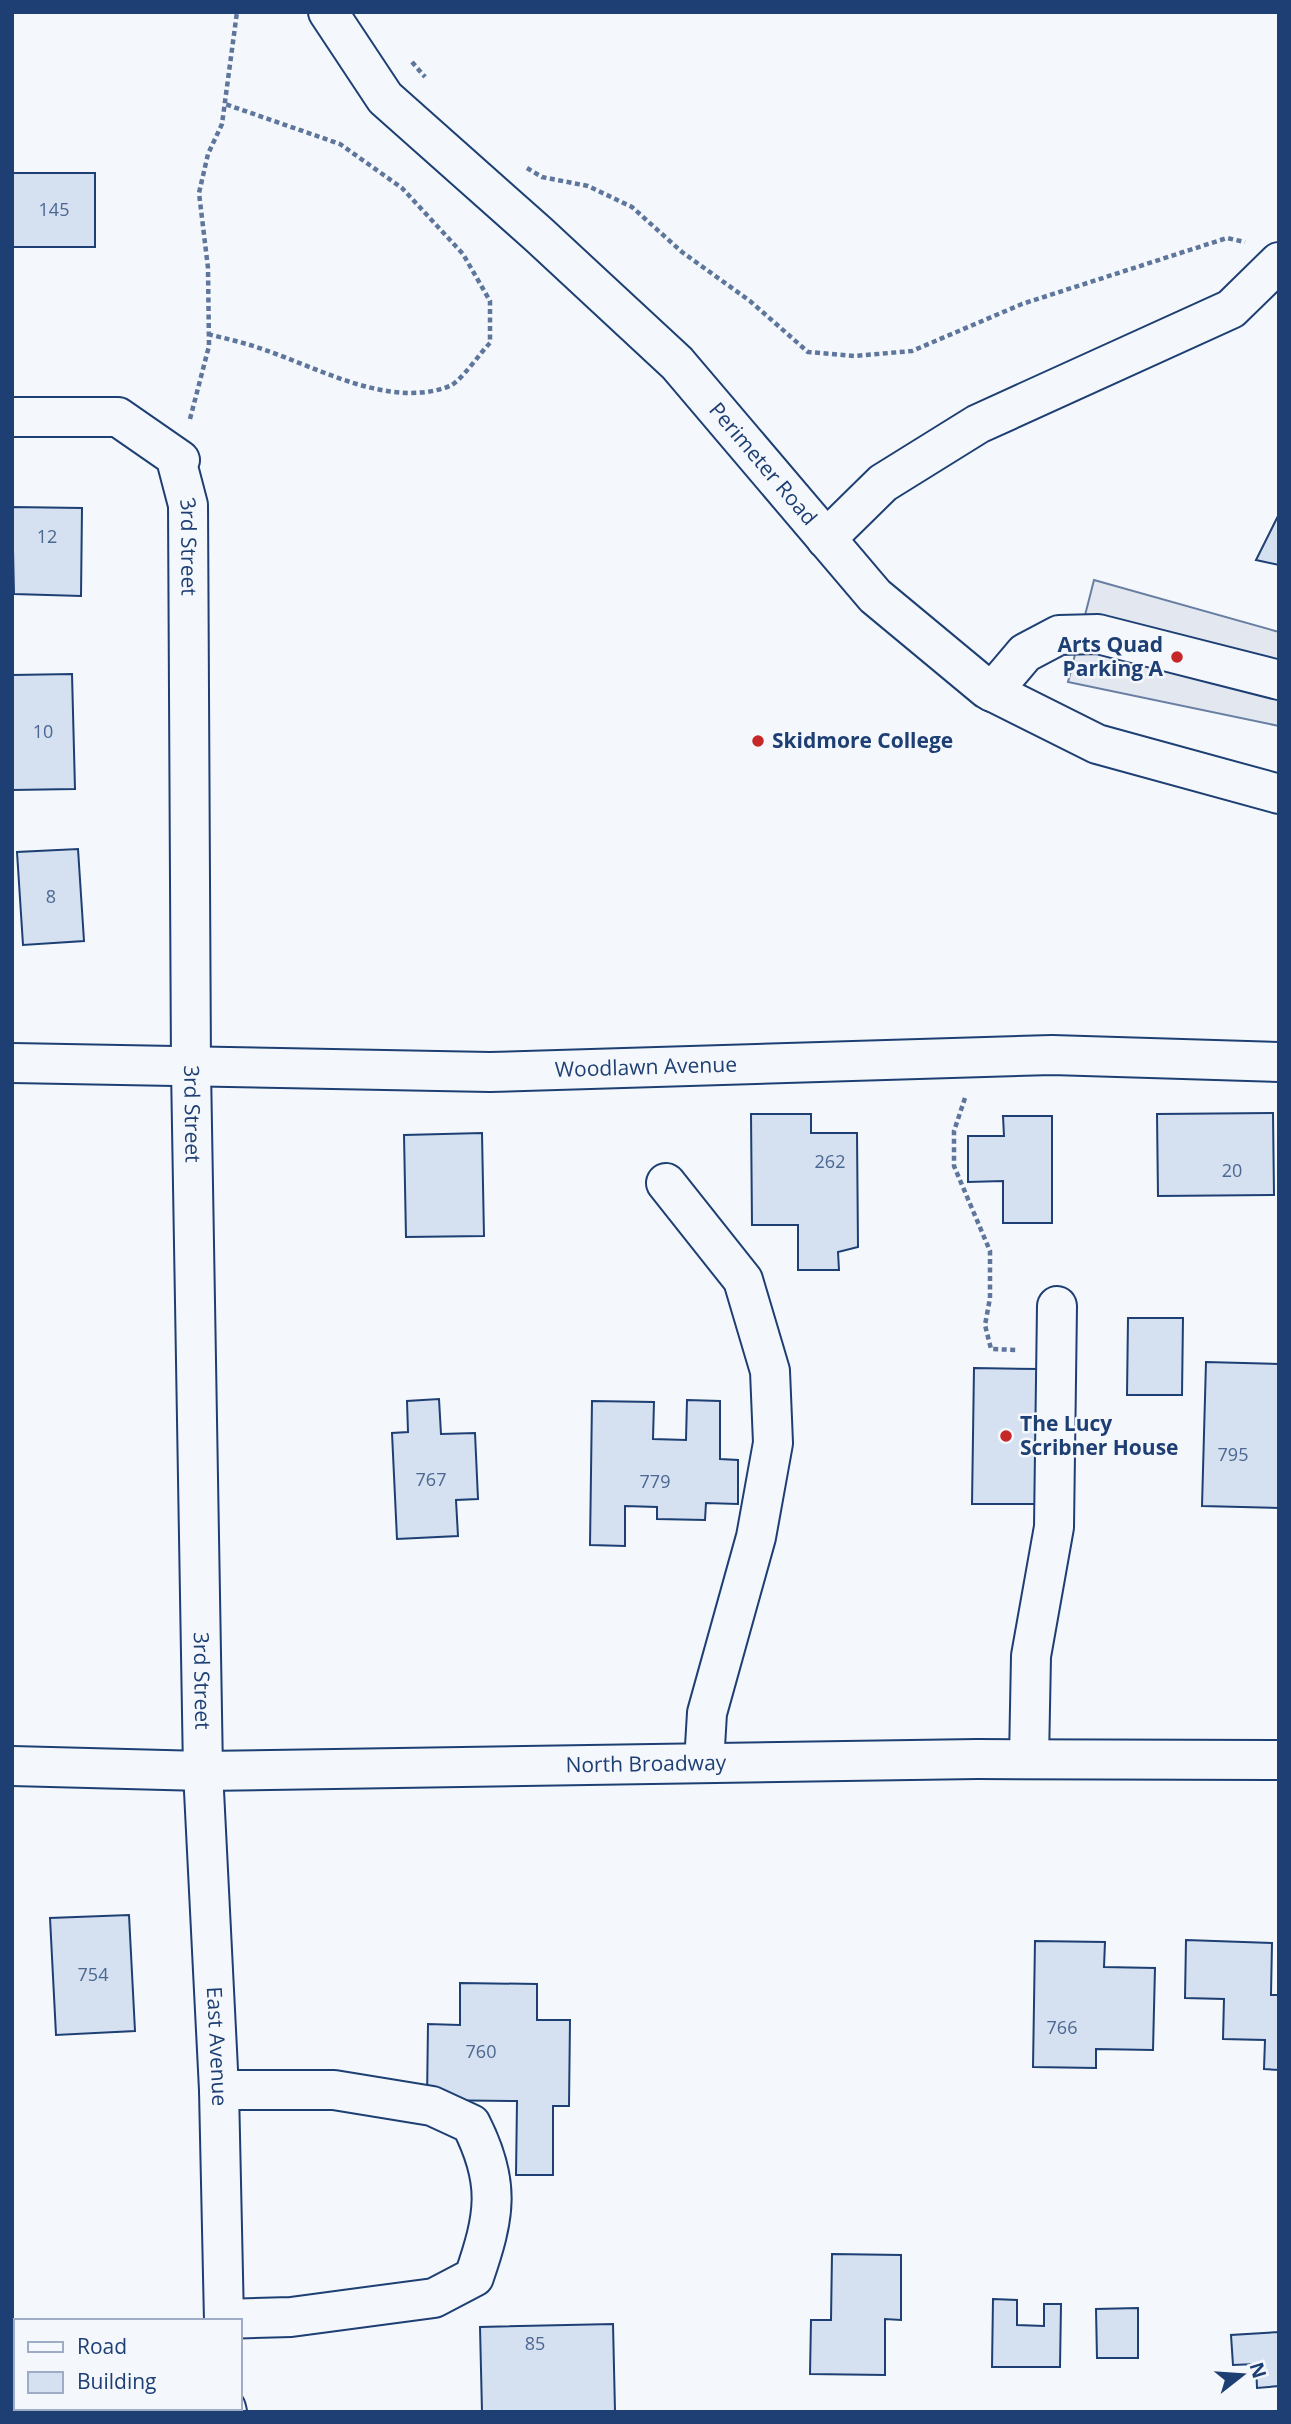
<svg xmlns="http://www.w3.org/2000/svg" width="1291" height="2424" viewBox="0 0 1291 2424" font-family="'Open Sans',sans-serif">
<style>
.parking{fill:#e3e8f0;stroke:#687fa3;stroke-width:2}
.building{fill:#d5e0f0;stroke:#1d3f73;stroke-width:2}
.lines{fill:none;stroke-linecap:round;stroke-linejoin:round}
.minor-casing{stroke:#1d3f73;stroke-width:42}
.path{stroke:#5e769c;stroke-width:4.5;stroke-dasharray:5 3.5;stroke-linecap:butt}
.minor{stroke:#f4f7fb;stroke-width:38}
.poi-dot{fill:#c62828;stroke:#f4f7fb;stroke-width:2.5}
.labels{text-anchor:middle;stroke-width:5;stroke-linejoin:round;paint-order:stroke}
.number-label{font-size:18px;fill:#4b6792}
.street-label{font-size:21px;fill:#1d3f73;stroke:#f4f7fb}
.poi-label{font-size:21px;font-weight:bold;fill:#1d3f73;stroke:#f4f7fb;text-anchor:start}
</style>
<rect width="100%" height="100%" fill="#f4f7fb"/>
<path class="parking" d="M 1094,580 L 1279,632 L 1279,726 L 1068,682 Z"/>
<path class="building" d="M 12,173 L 95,173 L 95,247 L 12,247 Z
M 12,507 L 82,508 L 81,596 L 14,594 Z
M 1279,514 L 1279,565 L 1256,560 Z
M 72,674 L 75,789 L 12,790 L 12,675 Z
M 78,849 L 84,941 L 23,945 L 17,852 Z
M 1273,1113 L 1274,1195 L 1158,1196 L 1157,1114 Z
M 751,1114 L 811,1114 L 811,1133 L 857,1133 L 858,1247 L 838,1252 L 839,1270 L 798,1270 L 798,1225 L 752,1225 Z
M 1003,1116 L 1052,1116 L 1052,1223 L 1003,1223 L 1003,1181 L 968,1182 L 968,1136 L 1004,1136 Z
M 482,1133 L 484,1236 L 406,1237 L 404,1135 Z
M 1128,1318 L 1183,1318 L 1182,1395 L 1127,1395 Z
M 1206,1362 L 1279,1364 L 1279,1508 L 1202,1506 Z
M 974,1368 L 1040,1369 L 1038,1504 L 972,1504 Z
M 439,1399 L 441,1434 L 475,1433 L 478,1499 L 456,1500 L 458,1536 L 397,1539 L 392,1433 L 408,1432 L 407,1401 Z
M 687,1400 L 720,1401 L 720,1459 L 738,1460 L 738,1504 L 706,1503 L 705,1520 L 657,1519 L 657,1507 L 625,1506 L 625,1546 L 590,1545 L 592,1401 L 654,1402 L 653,1439 L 686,1440 Z
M 129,1915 L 135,2031 L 56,2035 L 50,1918 Z
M 1186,1940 L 1272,1943 L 1271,1995 L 1279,1995 L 1279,2070 L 1264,2069 L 1265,2040 L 1223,2039 L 1224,1999 L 1185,1998 Z
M 1035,1941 L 1105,1942 L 1104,1967 L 1155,1968 L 1153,2050 L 1096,2049 L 1096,2068 L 1033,2067 Z
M 460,1983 L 537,1984 L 537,2020 L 570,2020 L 569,2106 L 553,2106 L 553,2175 L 516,2175 L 517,2101 L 427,2100 L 428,2024 L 460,2025 Z
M 832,2254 L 901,2255 L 901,2320 L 885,2319 L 885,2375 L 810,2374 L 811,2320 L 831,2320 Z
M 993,2299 L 1017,2300 L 1017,2325 L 1044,2326 L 1044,2304 L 1061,2304 L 1060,2367 L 992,2367 Z
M 1138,2308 L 1138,2358 L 1097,2358 L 1096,2309 Z
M 613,2324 L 615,2411 L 482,2412 L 480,2327 Z
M 1279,2332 L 1279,2386 L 1257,2388 L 1256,2364 L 1233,2365 L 1231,2335 Z
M 12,2348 L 16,2348 L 16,2408 L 79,2409 L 12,2409 Z"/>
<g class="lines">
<g class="minor-casing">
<g id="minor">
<path id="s1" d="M 328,12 L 385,98 L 538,234 L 677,363 L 875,596 L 987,689 L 1097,744 L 1279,794"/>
<path id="s2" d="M 12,417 L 118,417 L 180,460 L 177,463 L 188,505 L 191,1068 L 203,1771 L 219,2090 L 224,2321"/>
<path d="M 826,539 L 883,483 L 978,424 L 1231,309 L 1279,262"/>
<path d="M 992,692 L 1025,653 L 1059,635 L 1098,634 L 1279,680"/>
<path id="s3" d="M 12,1063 L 490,1072 L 1052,1055 L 1279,1062"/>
<path d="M 666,1183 L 743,1280 L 770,1371 L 773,1443 L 756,1537 L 707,1713 L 704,1763"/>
<path d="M 1029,1759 L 1031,1656 L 1054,1527 L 1057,1306"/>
<path id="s4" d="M 12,1766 L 203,1771 L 977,1759 L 1279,1760"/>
<path d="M 219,2090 L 334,2090 L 432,2106 L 471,2124 C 501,2183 495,2216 474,2277 L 434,2298 L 291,2317 L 224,2319"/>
<path d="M 226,2408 L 227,2412"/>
</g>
</g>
<path class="path" d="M 412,62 L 425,77
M 527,168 L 542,177 L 588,186 L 632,207 L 682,252 L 750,301 L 808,352 L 855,356 L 912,351 L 1022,304 L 1227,238 L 1245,242
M 208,334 C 227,339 246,343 265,350 C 321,369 390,409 450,386 C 461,381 480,353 490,343 L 490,301 L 463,254 L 402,188 L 340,144 L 225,104
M 190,419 L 209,346 L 208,268 L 199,193 L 208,154 L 222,124 L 237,12
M 965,1098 L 954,1131 L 954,1166 L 990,1251 L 990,1298 L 985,1325 L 991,1349 L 1018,1350"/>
<use href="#minor" class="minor"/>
</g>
<g class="poi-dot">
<circle cx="1177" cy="657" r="7"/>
<circle cx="758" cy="741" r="7"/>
<circle cx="1006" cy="1436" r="7"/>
</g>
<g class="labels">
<g class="number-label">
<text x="54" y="216">145</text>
<text x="47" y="543">12</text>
<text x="43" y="738">10</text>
<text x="51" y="903">8</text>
<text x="830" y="1168">262</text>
<text x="1232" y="1177">20</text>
<text x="1233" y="1461">795</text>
<text x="431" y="1486">767</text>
<text x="655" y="1488">779</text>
<text x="93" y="1981">754</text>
<text x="1062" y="2034">766</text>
<text x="481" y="2058">760</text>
<text x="535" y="2350">85</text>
</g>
<g class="street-label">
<text dy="7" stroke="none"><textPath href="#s1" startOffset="630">Perimeter Road</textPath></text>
<text dy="7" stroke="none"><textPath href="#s2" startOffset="271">3rd Street</textPath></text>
<text dy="7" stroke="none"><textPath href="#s3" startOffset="634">Woodlawn Avenue</textPath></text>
<text dy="7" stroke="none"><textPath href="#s2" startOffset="838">3rd Street</textPath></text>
<text dy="7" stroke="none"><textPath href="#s2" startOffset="1405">3rd Street</textPath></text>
<text dy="7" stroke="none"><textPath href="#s4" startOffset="634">North Broadway</textPath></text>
<text dy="7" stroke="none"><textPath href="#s2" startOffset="1771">East Avenue</textPath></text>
</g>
<g class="poi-label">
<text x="1163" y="652" text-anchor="end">Arts Quad<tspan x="1163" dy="24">Parking A</tspan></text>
<text x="772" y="748">Skidmore College</text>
<text x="1020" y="1431">The Lucy<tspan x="1020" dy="24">Scribner House</tspan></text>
</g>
</g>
<rect width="1291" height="2424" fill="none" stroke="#1d3f73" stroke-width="28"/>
<rect x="14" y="2319" width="228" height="91" fill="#f4f7fb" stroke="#9eadc5" stroke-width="2"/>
<rect x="28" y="2342" width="35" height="10" fill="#f4f7fb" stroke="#9eadc5" stroke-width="2"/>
<text x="77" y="2354" font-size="21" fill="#1d3f73">Road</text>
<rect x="28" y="2372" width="35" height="21" fill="#d5e0f0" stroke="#9eadc5" stroke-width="2"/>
<text x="77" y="2389" font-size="21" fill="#1d3f73">Building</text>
<g transform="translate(1242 2375) rotate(73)" stroke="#f4f7fb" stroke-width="5" paint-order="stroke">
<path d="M0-5L12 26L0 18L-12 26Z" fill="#1d3f73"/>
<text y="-10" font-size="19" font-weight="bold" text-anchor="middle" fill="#1d3f73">N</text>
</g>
</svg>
